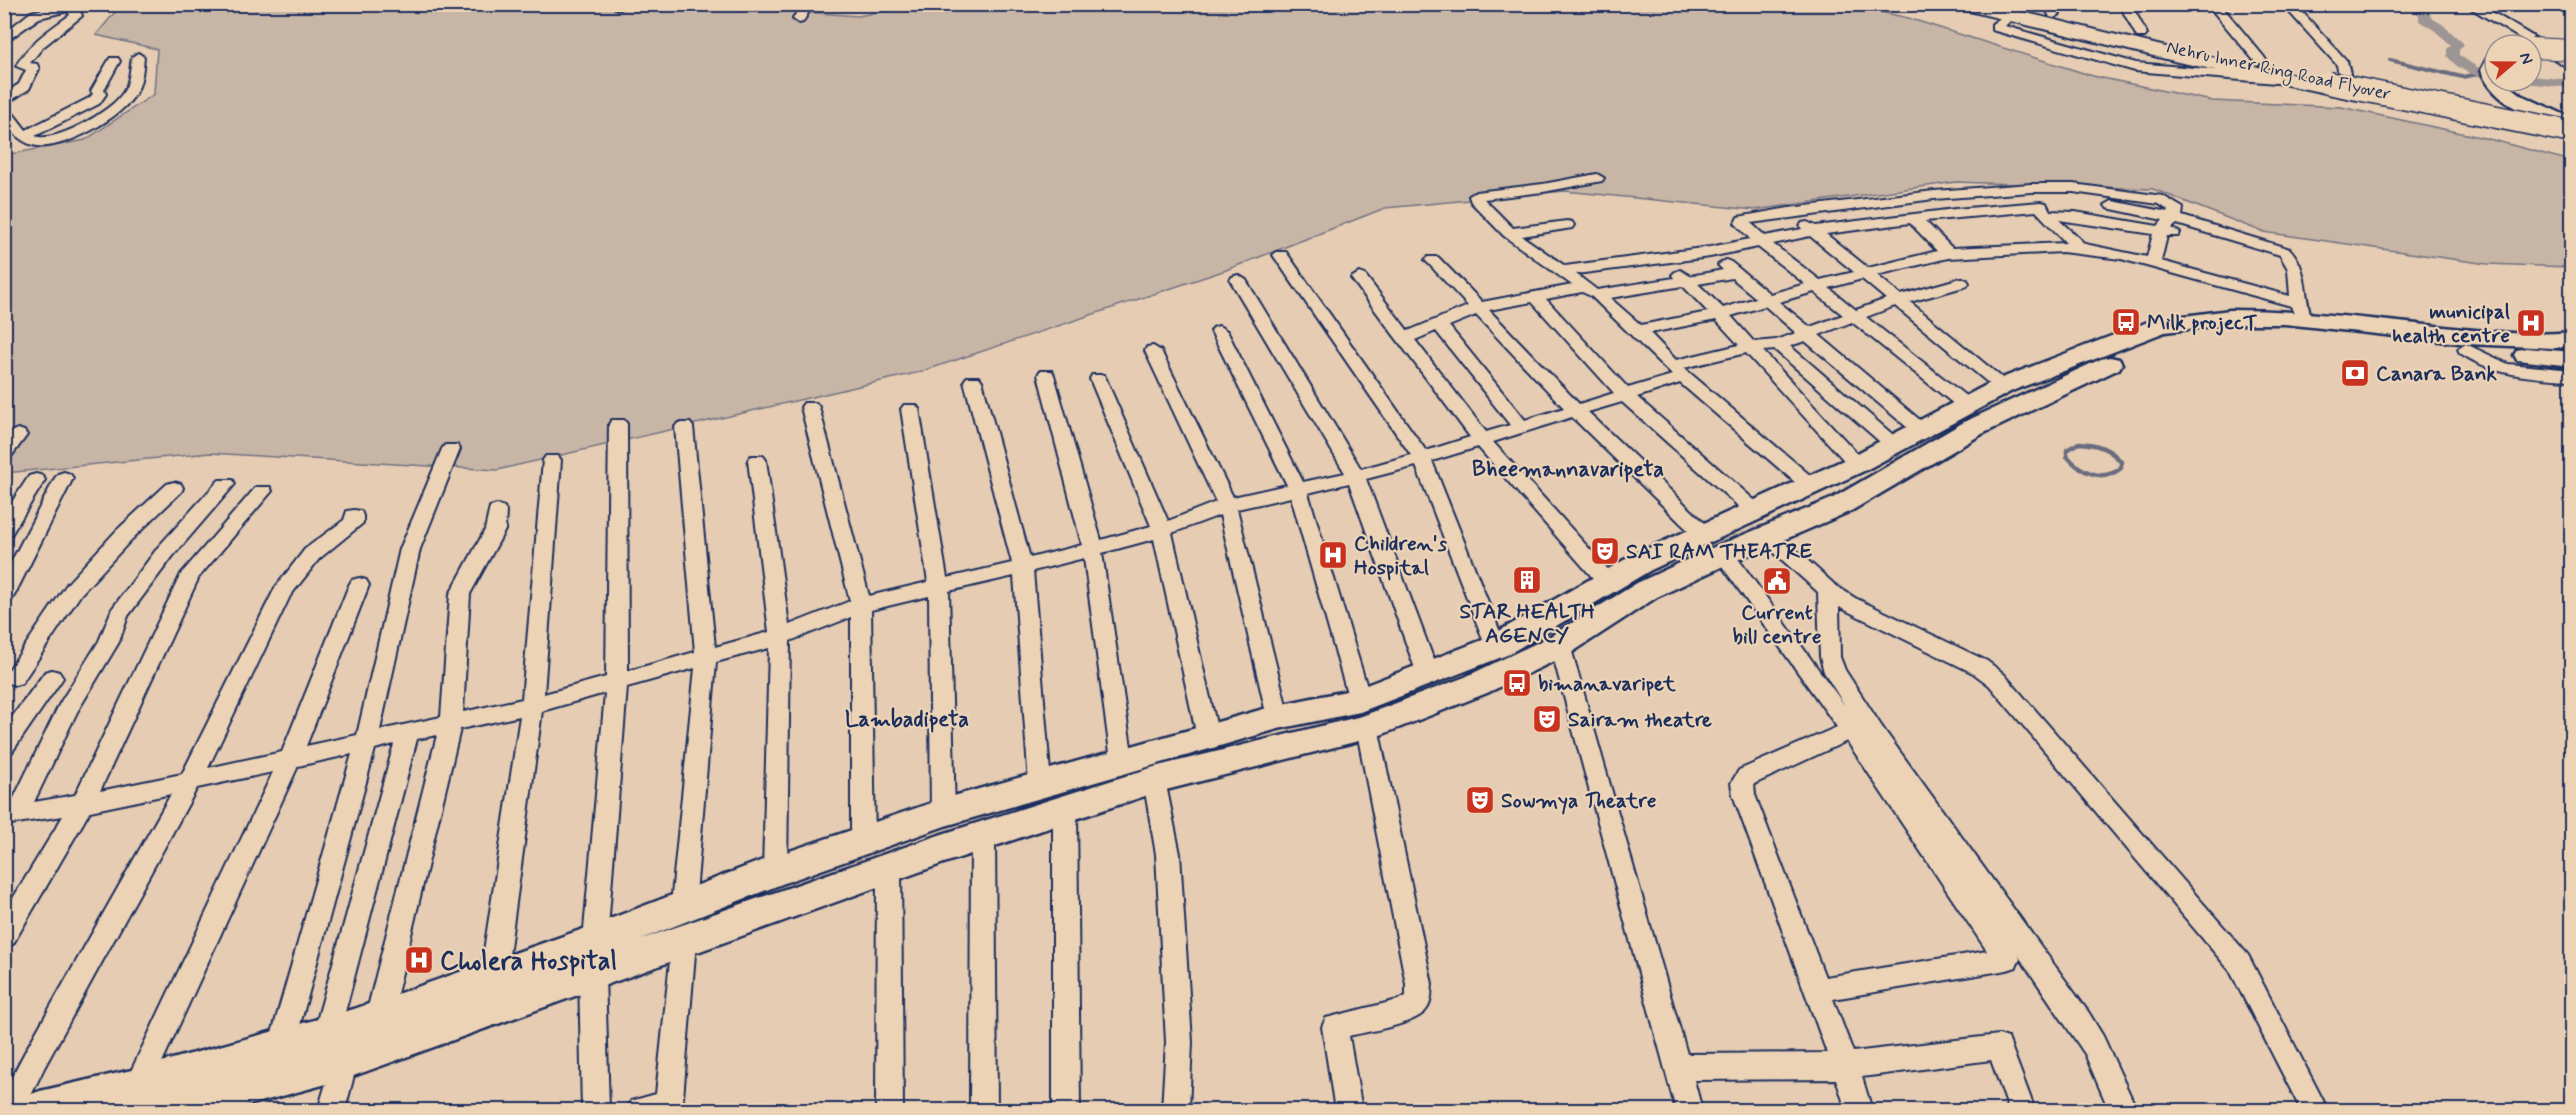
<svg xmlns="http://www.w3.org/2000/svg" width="2576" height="1115" viewBox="0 0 2576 1115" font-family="Mynerve,sans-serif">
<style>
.green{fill:#c7b5a5;stroke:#717282;stroke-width:1.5}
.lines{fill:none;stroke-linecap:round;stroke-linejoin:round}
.stream-far1{stroke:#696c7e;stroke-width:4}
.stream{stroke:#696c7e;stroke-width:4.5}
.canal{fill:#9d9494;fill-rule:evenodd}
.street-casing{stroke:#1b2f5e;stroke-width:4}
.secondary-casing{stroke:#1b2f5e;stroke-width:5}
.primary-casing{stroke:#1b2f5e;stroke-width:4}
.street{fill:#edd3b5;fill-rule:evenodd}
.secondary{fill:#edd3b5;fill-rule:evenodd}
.primary{fill:#edd3b5;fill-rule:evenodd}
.secondary-bridge-casing{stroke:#1b2f5e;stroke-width:22;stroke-linecap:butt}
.primary-bridge-casing{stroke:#1b2f5e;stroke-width:25;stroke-linecap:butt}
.secondary-bridge{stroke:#edd3b5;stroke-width:20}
.primary-bridge{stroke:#edd3b5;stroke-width:22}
.labels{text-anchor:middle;stroke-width:4.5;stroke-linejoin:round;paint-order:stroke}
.far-street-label{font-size:18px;fill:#1b2f5e;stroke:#edd3b5}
.poi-label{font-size:21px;font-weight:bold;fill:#1b2f5e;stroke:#edd3b5;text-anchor:start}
.neighbourhood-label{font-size:22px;font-weight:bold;fill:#1b2f5e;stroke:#edd3b5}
.near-poi-label{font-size:26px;font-weight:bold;fill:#1b2f5e;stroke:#edd3b5;text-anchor:start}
</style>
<rect width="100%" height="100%" fill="#e5ccb2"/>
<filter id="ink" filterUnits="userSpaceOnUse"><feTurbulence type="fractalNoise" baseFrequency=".0167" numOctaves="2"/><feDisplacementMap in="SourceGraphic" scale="12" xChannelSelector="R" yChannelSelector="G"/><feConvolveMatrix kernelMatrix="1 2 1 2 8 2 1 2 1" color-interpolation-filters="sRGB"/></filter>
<g filter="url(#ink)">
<path class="green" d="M 699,4 L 858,16 L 920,4 L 1849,5 L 1908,18 L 2093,76 L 2212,101 L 2341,107 L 2489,139 L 2571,161 L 2571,267 L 2487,264 L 2263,232 L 2153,189 L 1956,182 L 1755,210 L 1565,191 L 1385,208 L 1226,270 L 920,372 L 497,470 L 210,453 L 5,473 L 5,155 L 85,140 L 154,94 L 157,49 L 96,35 L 121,5 Z"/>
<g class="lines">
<path class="stream-far1" d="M 2390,60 L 2462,77 L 2479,74"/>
<path class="stream" d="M 2079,443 C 2096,444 2110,448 2121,462 L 2121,468 C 2103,483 2080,472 2067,456 L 2067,450 Z"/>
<path class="canal" d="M 2408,4 L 2421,4 L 2431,15 L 2430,17 L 2442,24 L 2462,42 L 2464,45 L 2459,50 L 2459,55 L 2477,67 L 2495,72 L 2495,80 C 2476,77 2459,71 2447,56 L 2447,49 L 2451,45 L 2434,30 L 2419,21 L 2419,15 Z
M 2531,76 L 2572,80 L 2572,88 L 2526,83 L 2525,81 L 2531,81 Z"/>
<g class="street-casing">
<path id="street" d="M 64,4 L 78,4 L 82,16 L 43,47 L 30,63 L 37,64 L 39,69 L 29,89 L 4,105 L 4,94 L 19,84 L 26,70 L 16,66 C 29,43 49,30 70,15 L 68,11 L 39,18 L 4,43 L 4,33 L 31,12 Z
M 614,4 L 627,4 L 619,10 L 615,8 Z
M 738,4 L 750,4 L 743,10 L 739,8 Z
M 801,4 L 813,4 L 803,22 L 799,23 L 793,19 Z
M 2043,4 L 2055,4 L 2060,14 L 2054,18 L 2050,17 Z
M 2119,4 L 2131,4 L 2147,34 L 2145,37 L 2137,37 Z
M 2207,4 L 2220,4 L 2264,57 L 2266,60 L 2264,63 L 2256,63 Z
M 2282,4 L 2295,4 L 2347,61 L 2351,78 L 2350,81 L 2340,81 L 2337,65 Z
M 2464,4 L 2479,4 L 2572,60 L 2572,70 Z
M 2009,12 L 2015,16 L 2005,26 L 2136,63 L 2276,75 L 2282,79 L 2276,83 L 2135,71 L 1992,30 L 1992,24 Z
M 138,53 L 144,57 C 143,69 142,82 136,93 C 123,117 64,150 37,146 C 23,144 13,133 4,122 L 4,107 L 9,108 L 26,130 L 89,98 L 93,94 L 91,91 L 110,58 L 118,58 L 120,61 L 104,90 L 106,94 L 99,104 L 35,136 C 55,144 111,111 122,94 C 130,84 130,69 132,57 Z
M 1597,174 L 1604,178 L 1602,181 L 1543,192 L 1484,199 L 1513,228 L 1567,221 L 1572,222 L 1574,225 L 1572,228 L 1522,236 L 1565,266 L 1710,247 L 1750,239 L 1735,223 L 1738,217 L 1789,208 L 1934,191 L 2031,184 L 2073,184 L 2163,196 L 2183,208 L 2182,216 L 2290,249 C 2309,270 2303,295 2312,319 L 2310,322 L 2298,322 L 2291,306 L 2121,259 L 2062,252 L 1948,258 L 1877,275 L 1901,295 L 1961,278 L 1967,280 L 1969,283 L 1967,286 L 1910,302 L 2012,386 L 2009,390 L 1997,390 L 1895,306 L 1866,317 L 1972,401 L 1975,405 L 1972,409 L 1960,409 L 1852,322 L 1819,335 L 1927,426 L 1930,430 L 1927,434 L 1915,434 L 1805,341 L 1790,346 L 1899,440 L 1902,444 L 1899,448 L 1887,448 L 1775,350 L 1763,351 L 1863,460 L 1866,464 L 1863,468 L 1851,468 L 1746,353 L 1684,368 L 1818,482 L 1820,486 L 1818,490 L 1804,490 L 1680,383 L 1637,397 L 1761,506 L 1763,510 L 1761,514 L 1754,516 L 1747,514 L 1622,402 L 1588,412 L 1711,529 L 1714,534 L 1711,539 L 1704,541 L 1697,539 L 1572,417 L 1493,442 L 1614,576 L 1617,581 L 1614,586 L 1607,588 L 1600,586 L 1478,447 L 1432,461 L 1506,647 L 1503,652 L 1496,655 L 1489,652 L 1486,647 L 1416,466 L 1366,479 L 1439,674 L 1435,680 L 1428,682 L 1421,680 L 1417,674 L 1349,483 L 1308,493 L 1371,700 L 1368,706 L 1360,708 L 1352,706 L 1349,700 L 1291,497 L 1237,509 L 1289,717 L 1286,723 L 1278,725 L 1270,723 L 1267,717 L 1220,515 L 1172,533 L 1219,737 L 1216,743 L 1208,746 L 1200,743 L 1197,737 L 1154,539 L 1102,553 L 1133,760 L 1130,766 L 1122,769 L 1114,766 L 1111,760 L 1084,558 L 1033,571 L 1051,784 L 1048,790 L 1040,793 L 1032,790 L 1029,784 L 1014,576 L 949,591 L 955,813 L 951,820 L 943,822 L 935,820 L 931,813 L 929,596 L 871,610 L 875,841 L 871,848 L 863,851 L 855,848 L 851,841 L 851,617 L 790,641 L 787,871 L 783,878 L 775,881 L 767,878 L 763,871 L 769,648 L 716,662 L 695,905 L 692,912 L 683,916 L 674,912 L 671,905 L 695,668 L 627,687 L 607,941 L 604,949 L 595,952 L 586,949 L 583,941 L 605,693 L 542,711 L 506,977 L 502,985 L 493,988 L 484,985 L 480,977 L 520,716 L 460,729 L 391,1019 L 387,1028 L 378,1031 L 369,1028 L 365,1019 L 437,735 L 417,739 L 339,1035 L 335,1044 L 326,1047 L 317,1044 L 313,1035 L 394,744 L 375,749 L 294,1047 L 290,1056 L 281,1059 L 272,1056 L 268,1047 L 352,754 L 298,766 L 146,1097 L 136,1101 L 126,1097 L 123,1088 L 273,772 L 197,788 L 44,1068 L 24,1110 L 4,1110 L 4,1092 L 26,1050 L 171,794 L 90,811 L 13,944 L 4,947 L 4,913 L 63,816 L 4,825 L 4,806 L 10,806 L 60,703 L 99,641 L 112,609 L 159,546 L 219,480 L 233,480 L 235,484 L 173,556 L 128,616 L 119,642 L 77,712 L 34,802 L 75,795 L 181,574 L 256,487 L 270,487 L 272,491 L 199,577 L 100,791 L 182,774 L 275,588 L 305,549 L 344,520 L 347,511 L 354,510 L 361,511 L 363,516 L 363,523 L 319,559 L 290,596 L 208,768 L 282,752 L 349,585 L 352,580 L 359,578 L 366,580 L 369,585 L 306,746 L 357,735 L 400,549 L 442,449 L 445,445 L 457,445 L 460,449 L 420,549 L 380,730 L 441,717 L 450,594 L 485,530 L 490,507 L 497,505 L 504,507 L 506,511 L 505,530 L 470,594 L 463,712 L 522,699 L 543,460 L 546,456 L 558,456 L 561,460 L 544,694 L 606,677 L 609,424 L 612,420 L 624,420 L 627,424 L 628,671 L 695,652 L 675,427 L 678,423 L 690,423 L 693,427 L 715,647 L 769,632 L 748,460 L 751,456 L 763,456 L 766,460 L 789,625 L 850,601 L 801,407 L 804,403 L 816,403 L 819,407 L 869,596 L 928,582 L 901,409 L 904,405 L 916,405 L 919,409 L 947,578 L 1012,563 L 964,381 L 967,377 L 979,377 L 982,381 L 1030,558 L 1082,545 L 1038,375 L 1040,371 L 1052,371 L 1054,375 L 1101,540 L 1151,526 L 1090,379 L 1092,375 L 1104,375 L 1106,379 L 1168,521 L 1216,502 L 1145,351 L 1147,347 L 1153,346 L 1161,351 L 1233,497 L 1287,485 L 1211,331 L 1213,328 L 1219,326 L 1227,331 L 1303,482 L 1345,473 L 1230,280 L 1232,277 L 1238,275 L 1246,280 L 1361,469 L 1411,455 L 1273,255 L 1276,252 L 1286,252 L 1426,451 L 1470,437 L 1351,278 L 1359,273 L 1365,275 L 1408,331 L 1468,306 L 1428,263 L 1425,260 L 1428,257 L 1438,257 L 1482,302 L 1572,285 L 1504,236 L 1471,202 L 1469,196 L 1476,192 L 1543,184 ZM 2031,192 L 2073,192 L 2159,204 L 2168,210 L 2168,212 L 2112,201 L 2105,205 L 2107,208 L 2163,220 L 2158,226 L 2075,212 L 2050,211 L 2046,203 L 2041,202 L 1955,209 L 1816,226 L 1807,222 L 1802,223 L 1800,226 L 1802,229 L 1765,236 L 1751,223 L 1934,199 ZM 2036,211 L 2066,243 L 1952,248 L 1925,221 ZM 2059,220 L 2153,234 L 2147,257 L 2085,244 ZM 1910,223 L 1937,251 L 1868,268 L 1826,234 ZM 2177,224 L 2280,255 L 2288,269 L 2290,296 L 2161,261 L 2167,236 L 2178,236 L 2180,233 L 2172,228 ZM 1810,236 L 1854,272 L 1820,280 L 1773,244 ZM 1758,247 L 1805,284 L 1770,294 L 1731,262 L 1726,260 L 1718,265 L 1723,270 L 1690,276 L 1680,270 L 1675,272 L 1672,275 L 1674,278 L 1597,290 L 1576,274 L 1710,257 ZM 1732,278 L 1756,298 L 1723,308 L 1698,284 ZM 1862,279 L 1886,299 L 1856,310 L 1829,288 ZM 1683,286 L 1708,312 L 1641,325 L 1610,298 ZM 1582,292 L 1591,296 L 1672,375 L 1628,388 L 1546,299 ZM 1814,292 L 1843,315 L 1810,327 L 1779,302 ZM 1532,302 L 1614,393 L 1579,404 L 1489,310 ZM 1765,306 L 1796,333 L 1776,340 L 1754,342 L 1731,316 ZM 1476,315 L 1564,408 L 1525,420 L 1449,326 ZM 1716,320 L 1739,345 L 1676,360 L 1650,333 ZM 1436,331 L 1510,425 L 1486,432 L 1415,340 Z
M 2466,344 L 2508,364 L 2572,370 L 2572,380 C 2531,378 2495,376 2460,353 L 2458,349 Z
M 18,429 L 24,431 L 27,435 L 10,458 L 4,460 C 4,447 3,433 18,429 Z
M 64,472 L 70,474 L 73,478 L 14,596 L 11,601 L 4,603 L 4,576 L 55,478 L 58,474 Z
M 36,474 L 43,476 L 45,480 L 11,535 L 4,536 L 4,514 L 29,476 Z
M 174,482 L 181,484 L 183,488 L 181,492 L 131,540 L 81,594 L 22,683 L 15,685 L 8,683 L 4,677 L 8,671 L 67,584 L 117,530 L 167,484 Z
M 1768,529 L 1775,531 L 1835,585 L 1855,598 L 1987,661 L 2003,673 L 2248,955 L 2328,1110 L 2301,1110 L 2230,971 L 1989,685 L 1973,673 L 1839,607 L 1840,657 L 1845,670 L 1882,727 L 2089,1013 L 2103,1036 L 2137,1110 L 2109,1110 L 2085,1054 L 2018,955 L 2020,959 L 2016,967 L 2007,970 L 1833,999 L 1853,1052 L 1999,1035 L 2008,1038 L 2035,1110 L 2009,1110 L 1991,1060 L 1862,1077 L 1872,1110 L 1846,1110 L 1836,1079 L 1694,1080 L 1702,1110 L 1676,1110 L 1550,645 L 1553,640 L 1560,637 L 1567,640 L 1570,645 L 1687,1054 L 1827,1053 L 1733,795 L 1731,783 L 1739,770 L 1837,727 L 1717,559 L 1714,554 L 1717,549 L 1724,547 L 1731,549 L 1845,706 L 1824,672 L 1820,657 L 1818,592 L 1761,541 L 1758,536 L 1761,531 ZM 1847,741 L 1987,951 L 1825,977 L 1755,795 L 1754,784 Z
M 52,670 L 59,672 L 63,678 L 59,684 L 12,752 L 4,755 L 4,728 L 45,672 Z
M 1367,718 L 1375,721 L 1378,727 L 1432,984 C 1431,992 1432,1000 1428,1007 C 1419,1025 1368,1031 1349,1036 L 1362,1110 L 1335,1110 L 1322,1027 L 1326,1018 L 1398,1000 L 1406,996 L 1406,984 L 1356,727 L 1359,721 Z
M 1154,771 L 1162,774 L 1165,780 L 1180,854 L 1192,1042 L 1189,1110 L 1162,1110 L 1166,1042 L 1156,854 L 1143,780 L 1146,774 Z
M 1065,800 L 1073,802 L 1077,809 L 1080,1110 L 1053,1110 L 1053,809 L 1057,802 Z
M 983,825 L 991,828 L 995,835 L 997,1110 L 970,1110 L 971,835 L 975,828 Z
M 889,858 L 897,861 L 901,868 L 903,1110 L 876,1110 L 877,868 L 881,861 Z
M 684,931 L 693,934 L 696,942 L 682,1110 L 628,1110 L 631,1101 L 656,1094 L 672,942 L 675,934 Z
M 592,964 L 601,967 L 605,975 L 609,1110 L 582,1110 L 579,975 L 583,967 Z
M 346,1043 L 355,1047 L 359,1056 L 345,1110 L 318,1110 L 337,1047 Z"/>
</g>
<g class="secondary-casing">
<path id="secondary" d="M 2495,54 L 2495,81 L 2504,81 L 2523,96 L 2572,118 L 2572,131 C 2540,123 2491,103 2481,70 L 2489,55 Z
M 2230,310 C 2296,310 2360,318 2426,325 C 2473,330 2524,337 2572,332 L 2572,346 L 2552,348 L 2468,344 L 2285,324 L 2230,324 L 2165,332 L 2012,391 L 1866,470 L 1651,570 L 1507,655 L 1360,712 L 1278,729 L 945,826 L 787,882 L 639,940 L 939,835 L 1154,767 L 1362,716 L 1465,677 L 1549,637 L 1637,583 L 1714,547 L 1831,499 L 1964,422 L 2101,359 L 2110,357 L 2119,359 L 2122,364 L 2119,369 L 1982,434 L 1851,511 L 1734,561 L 1657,597 L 1571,653 L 1487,693 L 1378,736 L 1154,793 L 944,863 L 345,1079 L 230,1110 L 141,1110 L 143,1105 L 121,1110 L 20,1110 L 26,1096 L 40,1091 L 136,1069 L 354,1009 L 589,927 L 763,860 L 943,799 L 1278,705 L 1356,689 L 1485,639 L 1631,556 L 1848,458 L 1994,381 L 2153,320 Z
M 2526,348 L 2572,352 L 2572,366 L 2517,360 L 2514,355 L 2517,350 Z"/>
</g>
<g class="primary-casing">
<path id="primary" d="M 1955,4 L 1990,4 L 2178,50 L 2358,88 L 2365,90 L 2368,94 L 2365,98 L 2358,100 L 2178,62 L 1957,8 Z"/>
</g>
<use href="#street" class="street"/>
<use href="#secondary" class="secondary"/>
<use href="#primary" class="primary"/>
<g class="secondary-bridge-casing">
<path id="secondary-bridge" d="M 2531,48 L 2572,50"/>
</g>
<g class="primary-bridge-casing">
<path id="primary-bridge" d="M 2328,83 L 2572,132"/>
</g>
<use href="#secondary-bridge" class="secondary-bridge"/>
<use href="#primary-bridge" class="primary-bridge"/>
</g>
</g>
<defs>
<g id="bus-square" transform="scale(1.5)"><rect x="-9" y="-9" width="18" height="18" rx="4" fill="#c8321e" stroke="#edd3b5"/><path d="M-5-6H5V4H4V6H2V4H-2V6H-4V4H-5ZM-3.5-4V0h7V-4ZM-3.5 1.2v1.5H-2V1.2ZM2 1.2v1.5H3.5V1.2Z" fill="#fff"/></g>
<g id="hospital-square" transform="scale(1.5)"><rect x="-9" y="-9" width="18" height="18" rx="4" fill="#c8321e" stroke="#edd3b5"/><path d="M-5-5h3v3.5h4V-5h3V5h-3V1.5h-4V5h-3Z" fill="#fff"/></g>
<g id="bank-square" transform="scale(1.5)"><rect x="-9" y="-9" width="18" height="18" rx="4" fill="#c8321e" stroke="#edd3b5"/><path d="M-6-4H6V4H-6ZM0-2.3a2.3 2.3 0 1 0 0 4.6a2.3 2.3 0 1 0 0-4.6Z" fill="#fff"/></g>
<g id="theatre-square" transform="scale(1.5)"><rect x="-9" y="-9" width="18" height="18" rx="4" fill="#c8321e" stroke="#edd3b5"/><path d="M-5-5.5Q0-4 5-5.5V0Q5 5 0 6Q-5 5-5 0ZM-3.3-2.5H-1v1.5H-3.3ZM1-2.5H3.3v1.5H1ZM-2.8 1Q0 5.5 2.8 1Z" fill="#fff"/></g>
<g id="building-square" transform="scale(1.5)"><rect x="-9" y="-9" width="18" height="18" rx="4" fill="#c8321e" stroke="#edd3b5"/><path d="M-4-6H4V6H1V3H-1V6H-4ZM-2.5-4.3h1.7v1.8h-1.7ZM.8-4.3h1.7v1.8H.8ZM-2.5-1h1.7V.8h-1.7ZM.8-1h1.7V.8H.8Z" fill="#fff"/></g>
<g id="civic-square" transform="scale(1.5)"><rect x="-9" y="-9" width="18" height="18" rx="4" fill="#c8321e" stroke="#edd3b5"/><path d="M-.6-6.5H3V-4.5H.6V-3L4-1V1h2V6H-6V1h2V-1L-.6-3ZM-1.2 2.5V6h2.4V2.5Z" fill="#fff"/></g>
</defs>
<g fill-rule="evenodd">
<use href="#bus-square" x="2126" y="322"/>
<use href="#hospital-square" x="2531" y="323"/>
<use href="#bank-square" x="2355" y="373"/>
<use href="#theatre-square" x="1605" y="551"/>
<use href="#hospital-square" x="1333" y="555"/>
<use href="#building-square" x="1527" y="580"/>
<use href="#civic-square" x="1777" y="581"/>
<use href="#bus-square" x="1517" y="683"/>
<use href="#theatre-square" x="1547" y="719"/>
<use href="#theatre-square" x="1480" y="800"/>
<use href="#hospital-square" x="419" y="960"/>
</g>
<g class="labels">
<g class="far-street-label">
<text transform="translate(2279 70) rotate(12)" y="6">Nehru Inner Ring Road Flyover</text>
</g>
<g class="poi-label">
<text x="2510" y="318" text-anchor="end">municipal<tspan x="2510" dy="24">health centre</tspan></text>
<text x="2147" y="329">Milk projecT</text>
<text x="2376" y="380">Canara Bank</text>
<text x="1354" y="550">Children's<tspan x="1354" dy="24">Hospital</tspan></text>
<text x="1626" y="558">SAI RAM THEATRE</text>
<text x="1527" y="618" text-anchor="middle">STAR HEALTH<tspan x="1527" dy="24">AGENCY</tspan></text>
<text x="1777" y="619" text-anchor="middle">Current<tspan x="1777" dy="24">bill centre</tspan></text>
<text x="1538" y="690">bimanavaripet</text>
<text x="1568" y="726">Sairam theatre</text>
<text x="1501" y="807">Sowmya Theatre</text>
</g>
<g class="neighbourhood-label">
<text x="1568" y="476">Bheemannavaripeta</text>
<text x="907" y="726">Lambadipeta</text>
</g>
<g class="near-poi-label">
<text x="440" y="969">Cholera Hospital</text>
</g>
</g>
<rect width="2576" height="1115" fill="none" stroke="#edd3b5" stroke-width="24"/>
<rect x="12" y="12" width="2552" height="1091" fill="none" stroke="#1b2f5e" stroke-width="2" filter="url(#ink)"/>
<g transform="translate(2513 63) rotate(70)"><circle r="28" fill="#edd3b5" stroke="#999192" stroke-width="1.5"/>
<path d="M0-4.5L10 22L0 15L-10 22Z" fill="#c8321e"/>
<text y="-9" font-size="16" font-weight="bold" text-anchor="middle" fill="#1b2f5e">N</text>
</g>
</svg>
